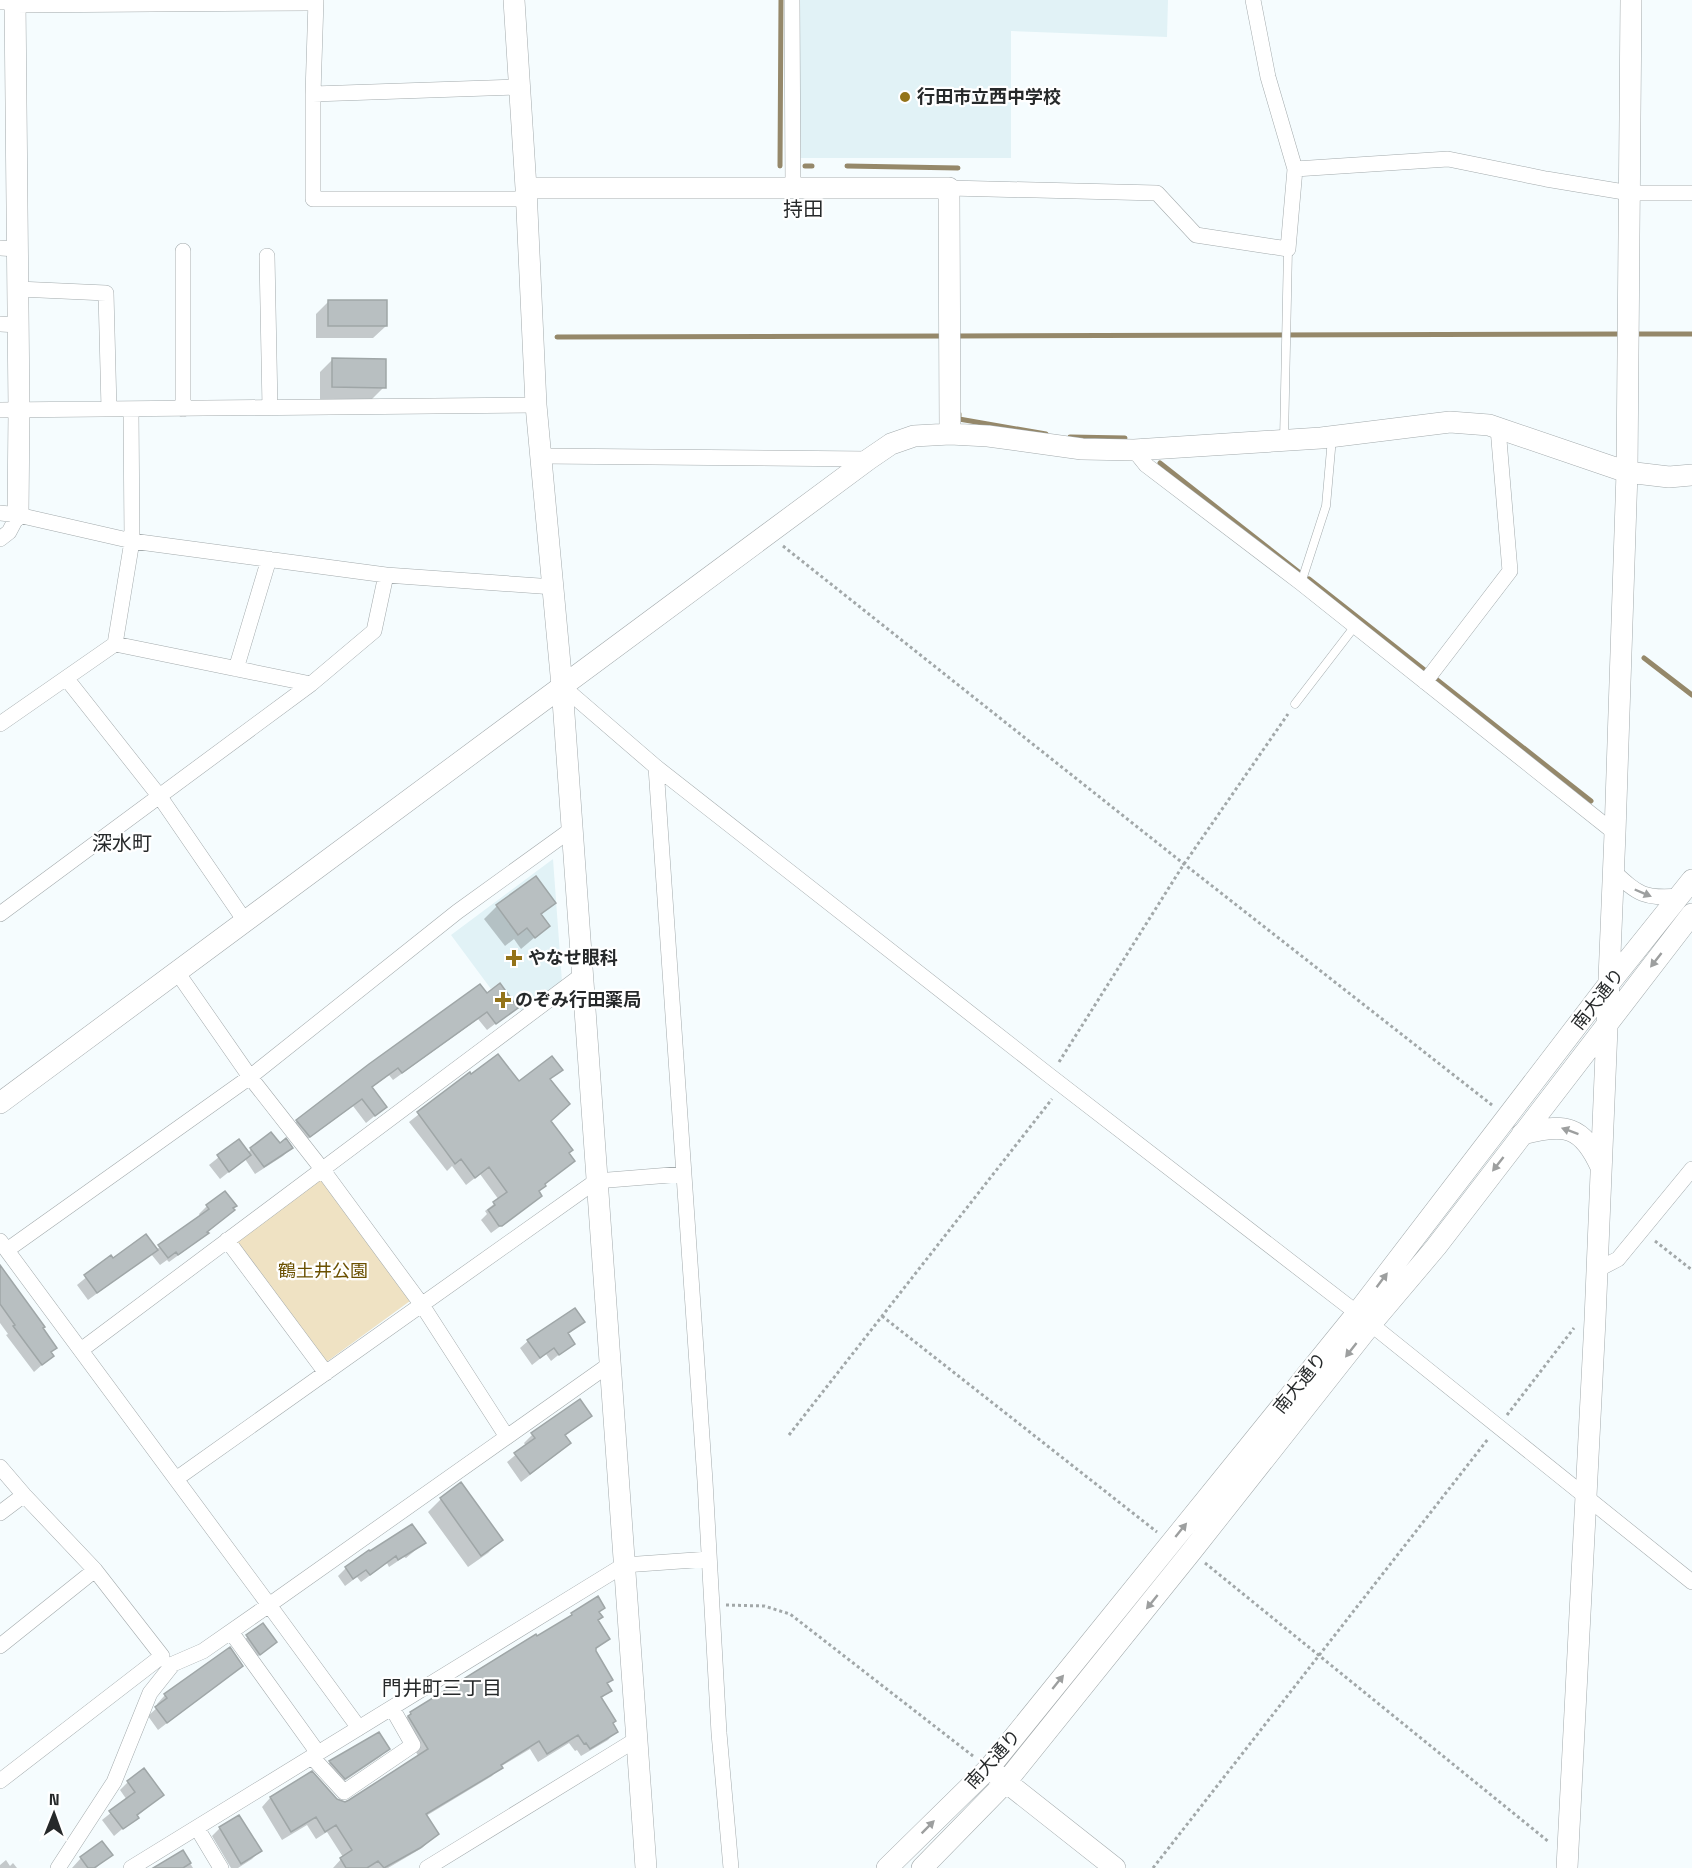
<svg xmlns="http://www.w3.org/2000/svg" width="1692" height="1868" viewBox="0 0 1692 1868" font-family="'Space Grotesk','Noto Sans JP',sans-serif">
<style>
.built{fill:#e1f2f6}
.green{fill:#efe2c3}
.shadow{fill:#0003}
.lines{fill:none;stroke-linecap:round;stroke-linejoin:round}
.stream{stroke:#95886a;stroke-width:5}
.building{fill:#b8bfc1;stroke:#9fa6a7;stroke-width:1.5}
.lane-casing{stroke:#a3aaac;stroke-width:9}
.street-casing{stroke:#a3aaac;stroke-width:16}
.secondary-casing{stroke:#a3aaac;stroke-width:22}
.path{stroke:#a2a8a9;stroke-width:3;stroke-dasharray:3 3;stroke-linecap:butt}
.lane{stroke:#fff;stroke-width:8}
.street{stroke:#fff;stroke-width:15}
.secondary{stroke:#fff;stroke-width:21}
.oneway{fill:#9d9f9f}
.poi-dot{fill:#937319;stroke:#fff;stroke-width:2}
.labels{text-anchor:middle;stroke-width:4.5;stroke-linejoin:round;paint-order:stroke}
.poi-label{font-size:18px;font-weight:bold;fill:#26292a;stroke:#fff;text-anchor:start}
.street-label{font-size:18px;fill:#26292a;stroke:#fff}
.park-label{font-size:18px;fill:#6a5000;stroke:#fff}
.neighbourhood-label{font-size:20px;fill:#26292a;stroke:#fff}
</style>
<rect width="100%" height="100%" fill="#f5fcfe"/>
<path class="built" d="M 798,0 L 1168,0 L 1167,37 L 1011,31 L 1011,158 L 799,158 Z
M 553,859 L 562,982 L 522,1012 L 500,982 L 491,989 L 451,935 Z"/>
<path class="green" d="M 320,1179 L 410,1301 L 325,1363 L 235,1241 Z"/>
<path class="shadow" d="M 329,301 L 386,326 L 373,338 L 316,338 L 316,314 Z
M 333,359 L 384,387 L 371,400 L 320,400 L 320,372 Z
M 554,902 L 540,916 L 548,926 L 521,949 L 514,939 L 505,946 L 484,919 L 497,906 Z
M 486,995 L 516,1008 L 487,1030 L 478,1019 L 393,1080 L 389,1075 L 371,1088 L 377,1114 L 366,1123 L 353,1106 L 301,1144 L 289,1129 L 297,1121 Z
M 561,1069 L 549,1080 L 550,1121 L 573,1161 L 544,1185 L 538,1192 L 540,1196 L 531,1204 L 491,1233 L 481,1220 L 487,1214 L 485,1211 L 499,1200 L 480,1174 L 466,1185 L 452,1166 L 447,1171 L 409,1122 L 470,1074 L 518,1083 Z
M 239,1141 L 248,1153 L 251,1149 L 279,1145 L 291,1148 L 283,1156 L 255,1174 L 245,1159 L 220,1179 L 209,1165 Z
M 207,1206 L 233,1210 L 198,1241 L 169,1262 L 167,1260 L 160,1265 L 151,1254 L 88,1300 L 77,1285 L 111,1257 L 113,1260 L 156,1250 L 200,1216 L 199,1214 Z
M 0,1267 L 41,1329 L 52,1356 L 34,1372 L 6,1335 L 8,1334 L 0,1323 Z
M 575,1311 L 583,1322 L 567,1335 L 573,1343 L 551,1361 L 546,1354 L 532,1365 L 520,1348 L 528,1341 Z
M 580,1401 L 590,1416 L 565,1436 L 569,1443 L 561,1451 L 521,1482 L 507,1462 L 526,1446 L 524,1443 L 532,1435 Z
M 441,1499 L 501,1540 L 488,1553 L 468,1567 L 428,1512 Z
M 424,1543 L 406,1558 L 404,1557 L 389,1567 L 387,1563 L 361,1582 L 357,1577 L 345,1586 L 338,1576 L 346,1568 Z
M 597,1598 L 603,1608 L 598,1613 L 597,1621 L 608,1639 L 594,1651 L 611,1680 L 606,1685 L 610,1690 L 601,1699 L 616,1731 L 608,1740 L 581,1756 L 577,1750 L 575,1751 L 569,1743 L 538,1762 L 530,1749 L 500,1767 L 492,1776 L 426,1816 L 437,1834 L 422,1848 L 388,1868 L 333,1868 L 343,1857 L 327,1832 L 316,1839 L 307,1825 L 282,1840 L 262,1807 L 270,1798 L 312,1773 L 336,1800 L 345,1803 L 419,1757 L 400,1726 L 402,1721 L 411,1713 L 563,1622 L 572,1614 Z
M 262,1625 L 275,1642 L 251,1662 L 238,1645 Z
M 230,1649 L 241,1666 L 158,1730 L 148,1716 L 159,1706 L 157,1704 L 165,1695 Z
M 357,1745 L 388,1749 L 380,1757 L 337,1786 L 322,1770 L 330,1762 Z
M 128,1782 L 162,1795 L 114,1836 L 102,1820 L 127,1800 L 120,1790 Z
M 220,1828 L 260,1851 L 252,1859 L 238,1868 L 231,1868 L 212,1836 Z
M 183,1852 L 193,1868 L 159,1868 Z
M 111,1855 L 96,1868 L 72,1868 L 81,1858 Z
M 6,1860 L 10,1866 L 13,1863 L 17,1868 L 0,1868 L 0,1865 Z"/>
<g class="lines">
<path class="stream" d="M 780,166 L 781,0
M 805,166 L 812,166
M 847,166 L 958,168
M 1633,334 L 1692,334
M 955,336 L 1624,334
M 557,337 L 946,336
M 959,414 L 959,419 L 1046,434
M 1070,437 L 1125,438
M 1160,463 L 1300,573
M 1309,579 L 1591,801
M 1644,658 L 1692,695"/>
</g>
<path class="building" d="M 328,300 L 387,300 L 387,326 L 328,326 Z
M 332,358 L 386,359 L 386,388 L 332,387 Z
M 536,876 L 556,903 L 541,914 L 550,926 L 535,938 L 527,928 L 518,935 L 496,905 Z
M 500,983 L 518,1008 L 496,1024 L 487,1012 L 402,1073 L 398,1068 L 372,1087 L 387,1107 L 375,1116 L 362,1099 L 310,1137 L 296,1120 L 369,1064 L 480,984 L 487,993 Z
M 498,1054 L 519,1081 L 552,1056 L 563,1070 L 550,1079 L 570,1104 L 551,1121 L 573,1150 L 569,1153 L 575,1161 L 545,1184 L 546,1186 L 539,1191 L 542,1196 L 502,1226 L 499,1226 L 488,1210 L 495,1205 L 493,1202 L 507,1192 L 489,1167 L 475,1178 L 461,1159 L 455,1164 L 417,1112 L 470,1072 L 471,1074 Z
M 271,1132 L 280,1143 L 286,1138 L 293,1148 L 264,1167 L 250,1148 Z
M 239,1139 L 251,1155 L 229,1172 L 217,1155 Z
M 225,1191 L 237,1206 L 233,1208 L 235,1210 L 207,1232 L 209,1233 L 178,1255 L 176,1252 L 168,1258 L 158,1245 L 209,1209 L 206,1205 Z
M 146,1234 L 158,1250 L 97,1293 L 84,1275 L 111,1255 L 113,1258 Z
M 0,1265 L 45,1327 L 43,1328 L 57,1348 L 51,1352 L 54,1356 L 42,1365 L 13,1326 L 15,1325 L 0,1304 Z
M 575,1308 L 585,1322 L 568,1333 L 575,1344 L 559,1355 L 554,1348 L 540,1358 L 527,1340 Z
M 580,1399 L 592,1416 L 565,1435 L 571,1443 L 530,1474 L 514,1453 L 535,1438 L 531,1433 Z
M 461,1482 L 503,1540 L 481,1556 L 440,1498 Z
M 412,1524 L 426,1543 L 398,1560 L 396,1556 L 370,1575 L 366,1570 L 353,1579 L 345,1567 L 369,1550 L 370,1551 Z
M 598,1596 L 605,1608 L 599,1612 L 603,1617 L 598,1620 L 610,1639 L 596,1648 L 596,1651 L 613,1680 L 607,1683 L 612,1691 L 601,1697 L 616,1721 L 613,1723 L 618,1732 L 590,1749 L 586,1743 L 584,1744 L 578,1735 L 547,1754 L 539,1741 L 501,1765 L 503,1768 L 426,1814 L 439,1834 L 420,1848 L 384,1868 L 378,1861 L 367,1868 L 346,1868 L 340,1858 L 352,1850 L 336,1825 L 325,1832 L 316,1817 L 291,1832 L 270,1797 L 312,1771 L 337,1799 L 345,1802 L 349,1800 L 428,1749 L 408,1716 L 411,1714 L 410,1712 L 536,1634 L 537,1636 L 572,1615 L 571,1613 Z
M 263,1623 L 277,1642 L 260,1655 L 246,1635 Z
M 230,1647 L 243,1666 L 167,1723 L 155,1707 L 167,1698 L 164,1694 Z
M 379,1732 L 390,1749 L 345,1779 L 329,1761 Z
M 144,1768 L 164,1795 L 137,1815 L 139,1818 L 123,1829 L 109,1811 L 135,1792 L 127,1781 Z
M 239,1815 L 262,1851 L 241,1864 L 219,1827 Z
M 102,1841 L 113,1855 L 94,1868 L 88,1868 L 80,1857 Z
M 183,1850 L 191,1863 L 183,1868 L 153,1868 Z"/>
<g class="lines">
<g class="lane-casing">
<path id="lane" d="M 1284,440 L 1288,249
M 1301,583 L 1326,506 L 1332,438
M 1295,704 L 1355,626"/>
</g>
<g class="street-casing">
<path id="street" d="M 316,0 L 313,94 L 313,199 L 526,199
M 792,0 L 793,188
M 1253,0 L 1268,77 L 1295,169
M 0,2 L 15,2
M 313,94 L 519,87
M 949,188 L 1157,193 L 1196,235 L 1288,249 L 1295,169 L 1448,159 L 1546,179 L 1630,193 L 1692,193
M 0,248 L 17,249
M 267,256 L 270,408
M 18,289 L 106,293 L 109,409
M 0,324 L 18,325
M 183,409 L 183,251
M 0,410 L 536,405
M 1134,450 L 1146,465 L 1301,583 L 1615,833
M 541,456 L 869,459
M 0,513 L 18,515 L 132,541 L 386,575 L 554,587
M 0,539 L 9,532 L 18,515
M 115,644 L 311,684
M 236,669 L 269,559
M 66,678 L 160,797 L 245,921
M 1425,682 L 1510,571 L 1498,428
M 562,686 L 656,767 L 1050,1076 L 1357,1313 L 1692,1582
M 0,724 L 115,644 L 132,541 L 131,409
M 656,767 L 705,1481 L 719,1733 L 731,1868
M 1613,871 C 1639,895 1644,899 1680,896
M 0,914 L 311,684 L 374,631 L 386,575
M 177,972 L 250,1077 L 322,1169 L 422,1305 L 507,1437
M 227,1240 L 326,1373
M 0,1241 L 269,1605 L 610,1364
M 7,1250 L 250,1077 L 457,912 L 572,829
M 1597,1270 L 1618,1259 L 1692,1169
M 81,1350 L 582,975
M 0,1467 L 24,1495 L 95,1570 L 162,1656 L 0,1781
M 176,1479 L 596,1181 L 683,1174
M 0,1513 L 24,1495
M 231,1632 L 318,1753
M 0,1646 L 95,1570
M 312,1757 L 344,1792 L 413,1745 L 392,1708
M 197,1828 L 221,1868
M 58,1868 L 114,1782 L 150,1693 L 173,1664 L 203,1651 L 269,1605 L 359,1728
M 131,1868 L 624,1565 L 709,1559
M 427,1868 L 637,1739"/>
</g>
<g class="secondary-casing">
<path id="secondary" d="M 15,0 L 19,410 L 18,515
M 514,0 L 526,188 L 536,405 L 562,686 L 646,1868
M 15,2 L 309,0
M 526,188 L 949,188 L 950,434
M 0,1103 L 869,459 L 891,444 L 914,436 L 950,434 L 988,436 L 1082,449 L 1134,450 L 1321,438 L 1450,422 L 1489,425 L 1627,472 L 1669,477 L 1692,475
M 1522,1134 C 1565,1123 1582,1125 1601,1167
M 996,1774 L 1115,1868
M 887,1868 L 989,1768 L 1357,1313 L 1608,985 L 1692,880
M 922,1868 L 1006,1782 L 1191,1552 L 1371,1324 L 1436,1247 L 1692,914
M 1567,1868 L 1595,1320 L 1615,833 L 1627,472 L 1631,0"/>
</g>
<path class="path" d="M 783,546 L 1184,864 L 1492,1105
M 1059,1062 L 1182,867 L 1288,714
M 1655,1241 L 1692,1270
M 882,1316 L 1157,1532
M 1507,1415 L 1574,1328
M 789,1435 L 1052,1099
M 1205,1563 L 1549,1842
M 726,1605 L 764,1606 L 790,1614 L 973,1756
M 1153,1868 L 1488,1439"/>
<use href="#lane" class="lane"/>
<use href="#street" class="street"/>
<use href="#secondary" class="secondary"/>
</g>
<defs><path id="oneway-solid" d="M-6-.8H1V-3.2L6.5 0L1 3.2V.8H-6Z" transform="scale(1.5)"/></defs>
<g class="oneway">
<use href="#oneway-solid" transform="translate(1643 893) rotate(23)"/>
<use href="#oneway-solid" transform="translate(1656 960) rotate(128)"/>
<use href="#oneway-solid" transform="translate(1570 1131) rotate(-160)"/>
<use href="#oneway-solid" transform="translate(1498 1164) rotate(128)"/>
<use href="#oneway-solid" transform="translate(1382 1280) rotate(-53)"/>
<use href="#oneway-solid" transform="translate(1351 1350) rotate(128)"/>
<use href="#oneway-solid" transform="translate(1181 1530) rotate(-51)"/>
<use href="#oneway-solid" transform="translate(1152 1602) rotate(129)"/>
<use href="#oneway-solid" transform="translate(1058 1682) rotate(-51)"/>
<use href="#oneway-solid" transform="translate(928 1827) rotate(-45)"/>
</g>
<g class="poi-dot">
<circle cx="905" cy="97" r="6"/>
<path d="M511 949h6v6h6v6h-6v6h-6v-6h-6v-6h6z"/>
<path d="M500 991h6v6h6v6h-6v6h-6v-6h-6v-6h6z"/>
</g>
<g class="labels">
<g class="poi-label">
<text x="917" y="103">行田市立西中学校</text>
<text x="528" y="964">やなせ眼科</text>
<text x="515" y="1006">のぞみ行田薬局</text>
</g>
<g class="street-label">
<text transform="translate(1598 999) rotate(-52)" y="6">南大通り</text>
<text transform="translate(1300 1383) rotate(-51)" y="6">南大通り</text>
<text transform="translate(993 1759) rotate(-48)" y="6">南大通り</text>
</g>
<g class="park-label">
<text x="323" y="1277">鶴土井公園</text>
</g>
<g class="neighbourhood-label">
<text x="803" y="216">持田</text>
<text x="122" y="850">深水町</text>
<text x="442" y="1695">門井町三丁目</text>
</g>
</g>
<g transform="translate(54 1814) rotate(1)" stroke="#ffffff" stroke-width="4.5" paint-order="stroke">
<path d="M0-4.5L10 22L0 15L-10 22Z" fill="#26292a"/>
<text y="-9" font-size="16" font-weight="bold" text-anchor="middle" fill="#26292a">N</text>
</g>
</svg>
